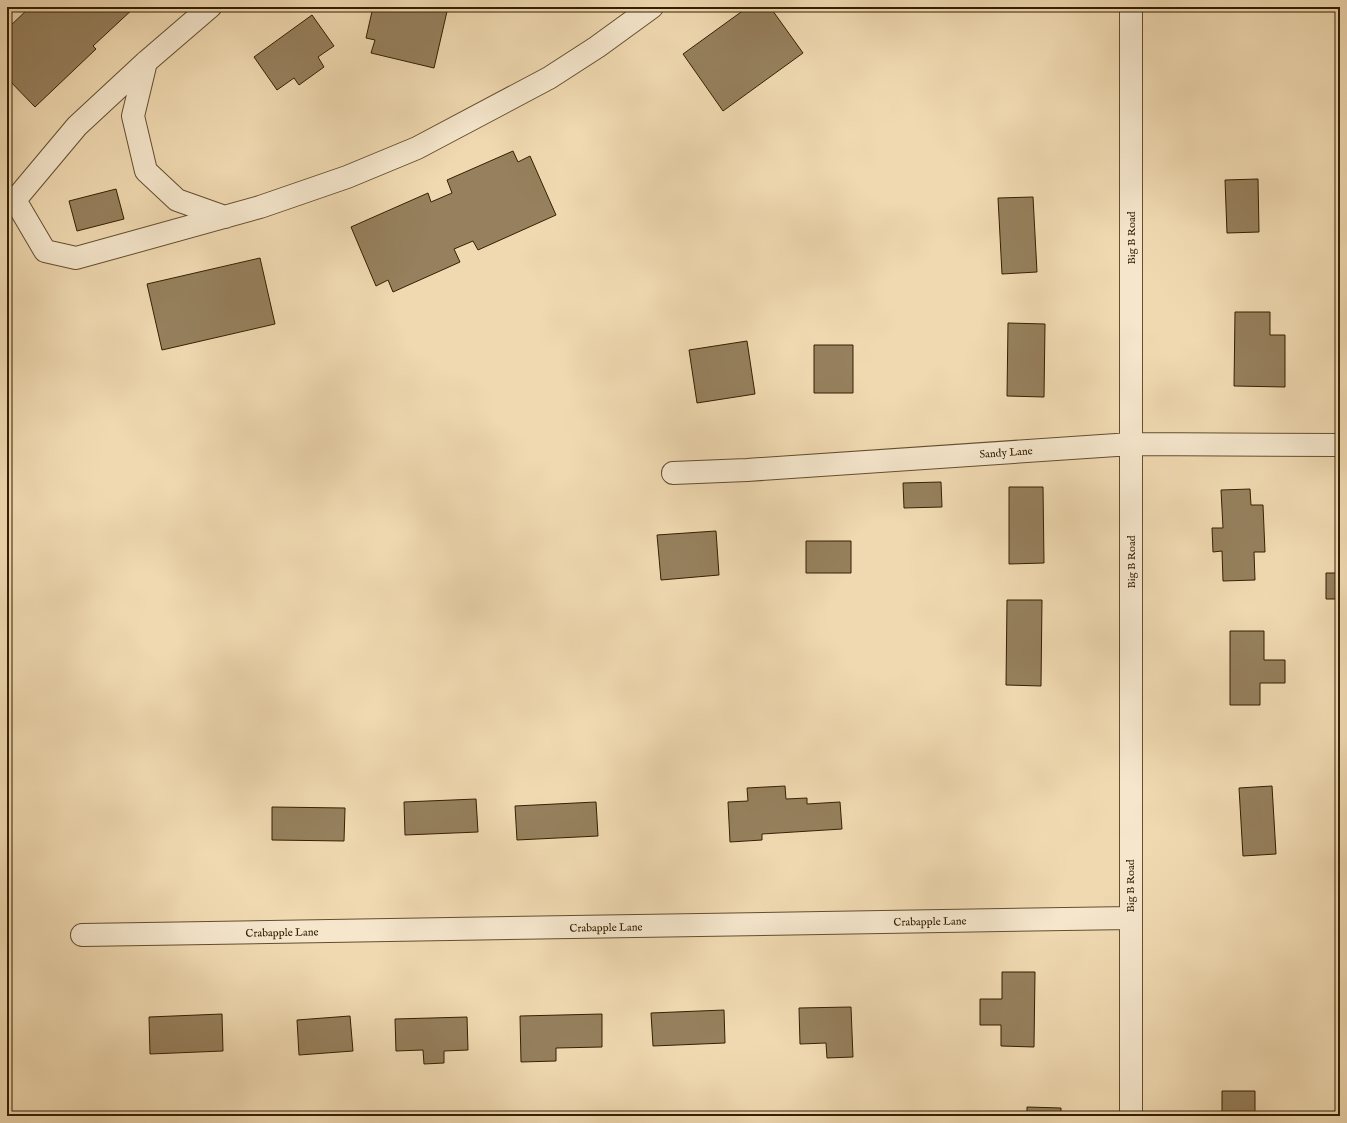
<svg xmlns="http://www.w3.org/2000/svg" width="1347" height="1123" viewBox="0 0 1347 1123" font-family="'IM FELL English',serif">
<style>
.building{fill:#96805d;stroke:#342002}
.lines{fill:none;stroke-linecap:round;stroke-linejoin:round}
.minor-casing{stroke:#634e2e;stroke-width:24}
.minor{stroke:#f5e6cc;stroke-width:22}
.labels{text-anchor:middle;stroke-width:4;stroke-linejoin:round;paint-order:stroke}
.street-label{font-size:11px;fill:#342002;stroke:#f5e6cc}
</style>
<rect width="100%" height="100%" fill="#f0d9b1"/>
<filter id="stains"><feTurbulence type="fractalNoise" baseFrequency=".005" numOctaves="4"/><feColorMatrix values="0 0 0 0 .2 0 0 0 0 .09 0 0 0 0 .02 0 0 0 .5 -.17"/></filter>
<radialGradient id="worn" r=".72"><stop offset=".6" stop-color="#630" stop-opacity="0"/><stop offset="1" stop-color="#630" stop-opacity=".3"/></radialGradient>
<path class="building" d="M 30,7 L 135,7 L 93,46 L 96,49 L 35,107 L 7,78 L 7,29 Z
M 373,7 L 448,7 L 434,68 L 371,53 L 375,40 L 366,38 Z
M 748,7 L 770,7 L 803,53 L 723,111 L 683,54 Z
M 312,15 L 334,46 L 318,57 L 324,67 L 299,85 L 294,78 L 277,90 L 254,57 Z
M 513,151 L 518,162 L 530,156 L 556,215 L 478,250 L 473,241 L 454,249 L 460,262 L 393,292 L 388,280 L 376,286 L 351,227 L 428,193 L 431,202 L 452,193 L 447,180 Z
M 1258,179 L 1259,232 L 1227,233 L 1225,180 Z
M 116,189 L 124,219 L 77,231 L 69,201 Z
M 1033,197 L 1037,272 L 1002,274 L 998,198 Z
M 260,258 L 275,324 L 162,350 L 147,284 Z
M 1235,312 L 1270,312 L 1270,335 L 1285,335 L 1285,387 L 1234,386 Z
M 1008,323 L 1045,324 L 1044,397 L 1007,396 Z
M 747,341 L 755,394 L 697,403 L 689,350 Z
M 814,345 L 853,345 L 853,393 L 814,393 Z
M 941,482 L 942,507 L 904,508 L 903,483 Z
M 1009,487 L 1043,487 L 1044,563 L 1009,564 Z
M 1250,489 L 1251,505 L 1263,505 L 1265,552 L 1254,552 L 1255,580 L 1223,581 L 1222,551 L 1213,552 L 1212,528 L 1223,528 L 1221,490 Z
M 716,531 L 719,575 L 661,580 L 657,535 Z
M 806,541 L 851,541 L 851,573 L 806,573 Z
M 1326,573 L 1340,573 L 1340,599 L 1326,599 Z
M 1007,600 L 1042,600 L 1041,686 L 1006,685 Z
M 1230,631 L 1264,631 L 1264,660 L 1285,660 L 1285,683 L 1260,683 L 1260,705 L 1230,705 Z
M 785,786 L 786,799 L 807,798 L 807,804 L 840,802 L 842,829 L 762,834 L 762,840 L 730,842 L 728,802 L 748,801 L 747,788 Z
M 1272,786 L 1276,854 L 1243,856 L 1239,788 Z
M 476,799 L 478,832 L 405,835 L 404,802 Z
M 596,802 L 598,836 L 517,840 L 515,806 Z
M 272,807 L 345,808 L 344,841 L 272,840 Z
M 1002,972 L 1035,972 L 1034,1047 L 1001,1046 L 1001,1025 L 980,1025 L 980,999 L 1002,999 Z
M 851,1007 L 853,1057 L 827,1058 L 826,1043 L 800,1044 L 799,1008 Z
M 724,1010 L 725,1043 L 653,1046 L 651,1013 Z
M 222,1014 L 223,1051 L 150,1054 L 149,1017 Z
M 602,1014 L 602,1047 L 556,1048 L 556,1061 L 521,1062 L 520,1016 Z
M 350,1016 L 353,1051 L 299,1055 L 297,1020 Z
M 467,1017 L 468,1050 L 444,1051 L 444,1063 L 424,1064 L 423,1050 L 396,1051 L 395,1019 Z
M 1222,1091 L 1255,1091 L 1255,1116 L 1222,1116 Z
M 1027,1107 L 1061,1108 L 1061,1116 L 1027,1116 Z"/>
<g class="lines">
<g class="minor-casing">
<path id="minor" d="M 146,62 L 133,116 L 146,171 L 177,200 L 225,217
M 15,200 L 45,251 L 76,258 L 260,207 L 347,177 L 417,148 L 549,78 L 597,47 L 652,7
M 7,204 L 15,200 L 77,126 L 146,62 L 210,7
M 673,473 L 747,470 L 1131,444 L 1340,445
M 82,935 L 1130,918
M 1131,1116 L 1131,7"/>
</g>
<use href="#minor" class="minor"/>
</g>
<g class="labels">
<g class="street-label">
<text transform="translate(1131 238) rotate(-90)" y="4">Big B Road</text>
<text transform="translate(1006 452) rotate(-4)" y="4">Sandy Lane</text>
<text transform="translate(1131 562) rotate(-90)" y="4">Big B Road</text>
<text transform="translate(1130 886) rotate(-90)" y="4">Big B Road</text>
<text transform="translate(930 921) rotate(-1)" y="4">Crabapple Lane</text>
<text transform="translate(606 927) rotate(-1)" y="4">Crabapple Lane</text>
<text transform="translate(282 932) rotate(-1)" y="4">Crabapple Lane</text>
</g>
</g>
<rect width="1347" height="1123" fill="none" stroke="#f0d9b1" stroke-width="24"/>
<rect x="8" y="8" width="1331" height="1107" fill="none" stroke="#342002" stroke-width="2"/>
<rect x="12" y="12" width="1323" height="1099" fill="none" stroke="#342002"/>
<rect width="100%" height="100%" filter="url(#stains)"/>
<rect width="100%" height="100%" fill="url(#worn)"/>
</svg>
